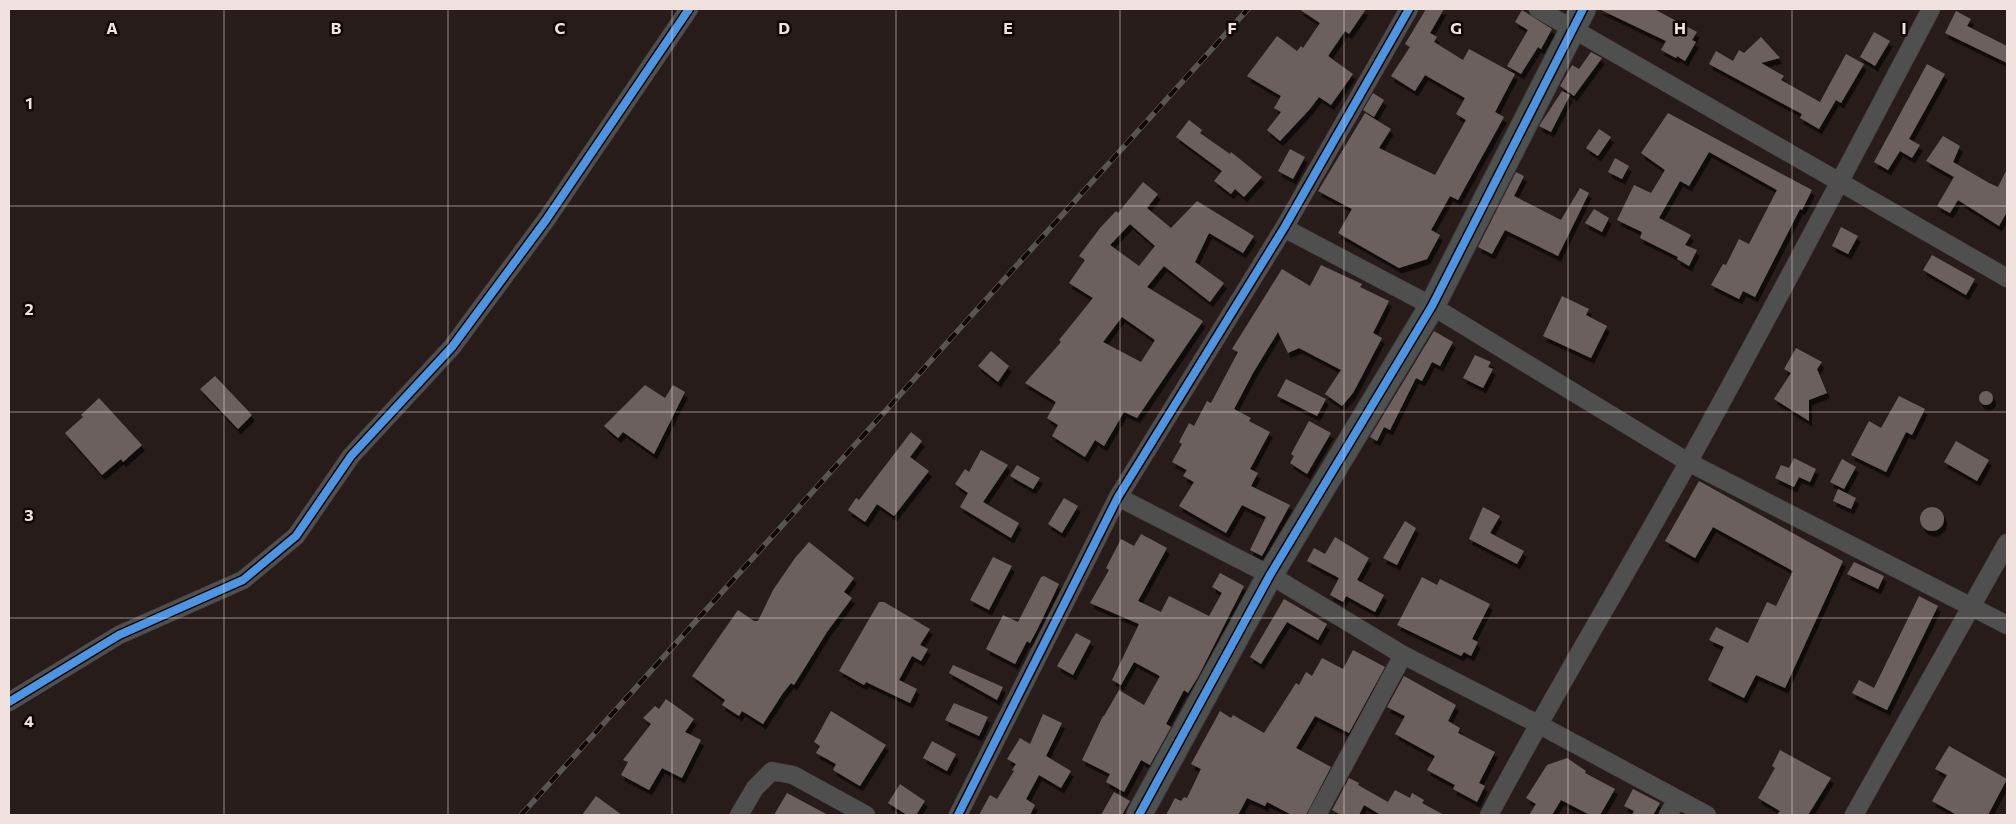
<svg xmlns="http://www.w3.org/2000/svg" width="2016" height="824" viewBox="0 0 2016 824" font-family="Commissioner,sans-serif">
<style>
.building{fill:#6c605f;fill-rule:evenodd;filter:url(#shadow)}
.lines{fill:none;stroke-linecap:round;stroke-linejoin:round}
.street-casing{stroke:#433837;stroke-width:19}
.secondary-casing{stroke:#433837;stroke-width:27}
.street{stroke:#4e4f4e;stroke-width:18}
.secondary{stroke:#4d5150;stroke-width:25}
.rail-casing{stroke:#595554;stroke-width:5.5}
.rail{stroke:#0f0605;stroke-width:4;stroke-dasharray:11;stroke-linecap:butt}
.cycleway-casing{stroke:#0f0605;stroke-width:11}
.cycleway{stroke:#4d94e3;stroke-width:8}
.grid{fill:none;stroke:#f1e1df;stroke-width:1;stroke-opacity:0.55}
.grid-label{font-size:16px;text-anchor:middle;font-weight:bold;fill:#f1e1df;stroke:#0f0605;stroke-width:5;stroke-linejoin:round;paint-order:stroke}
</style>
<defs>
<filter id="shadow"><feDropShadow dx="3" dy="5.5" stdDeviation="0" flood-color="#0009"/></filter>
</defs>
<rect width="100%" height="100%" fill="#281c1b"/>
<path class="building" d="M 1299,9 L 1366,9 L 1349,34 L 1345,31 L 1328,56 L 1353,74 L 1331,105 L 1319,97 L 1309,110 L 1280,141 L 1267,130 L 1281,112 L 1274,108 L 1281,96 L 1247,76 L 1277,36 L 1297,51 L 1301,46 L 1303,48 L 1320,23 Z
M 1426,9 L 1444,9 L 1430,33 L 1437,37 L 1434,42 L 1463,60 L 1469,49 L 1515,74 L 1495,112 L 1504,117 L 1458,200 L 1450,196 L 1431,230 L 1440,235 L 1427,259 L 1399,268 L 1338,233 L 1352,209 L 1318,191 L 1365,113 L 1391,129 L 1379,148 L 1435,175 L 1466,120 L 1456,114 L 1465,98 L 1425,75 L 1415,91 L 1391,76 L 1410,47 L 1405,44 Z
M 1599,9 L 1654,9 L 1697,32 L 1692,40 L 1696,42 L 1685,61 L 1677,56 L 1676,58 L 1661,50 L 1666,41 Z
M 1522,10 L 1552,29 L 1541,49 L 1538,47 L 1521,74 L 1507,66 L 1528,30 L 1515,22 Z
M 1956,11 L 1971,19 L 1967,26 L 2007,46 L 2007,63 L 1945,33 Z
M 1874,32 L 1890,41 L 1875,66 L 1860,57 Z
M 1761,37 L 1780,58 L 1761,63 L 1784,76 L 1781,80 L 1820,102 L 1846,54 L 1864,64 L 1841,103 L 1836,100 L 1819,129 L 1800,118 L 1802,114 L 1709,64 L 1716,51 L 1733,61 L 1739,50 L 1744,53 Z
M 1591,52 L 1602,58 L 1574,96 L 1560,86 L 1572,65 L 1579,69 Z
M 1927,64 L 1945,74 L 1909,139 L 1920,145 L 1912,158 L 1900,151 L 1888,170 L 1874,162 Z
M 1562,91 L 1570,95 L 1551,132 L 1539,126 Z
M 1373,93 L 1384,100 L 1374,117 L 1363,110 Z
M 1668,113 L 1812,190 L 1802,210 L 1800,209 L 1755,297 L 1743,291 L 1739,299 L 1711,285 L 1723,264 L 1726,265 L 1739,239 L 1749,244 L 1777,190 L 1709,152 L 1689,186 L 1680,181 L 1659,218 L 1691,235 L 1685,245 L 1697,250 L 1689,266 L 1677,259 L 1678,257 L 1640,238 L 1642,232 L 1617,220 L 1634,185 L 1651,193 L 1665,170 L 1641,153 Z
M 1189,120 L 1202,130 L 1200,133 L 1230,154 L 1231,152 L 1262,177 L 1244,197 L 1235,189 L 1231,194 L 1214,181 L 1222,171 L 1176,137 Z
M 1599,129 L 1611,137 L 1598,156 L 1586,148 Z
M 1943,136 L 1960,146 L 1953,162 L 1989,183 L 1998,187 L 2007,169 L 2007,212 L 1999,226 L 1958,200 L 1950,213 L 1937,206 L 1954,177 L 1926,161 Z
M 1290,149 L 1305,157 L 1293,179 L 1278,171 Z
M 1615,158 L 1629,166 L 1622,179 L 1608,172 Z
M 1516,172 L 1524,176 L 1514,196 L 1561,220 L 1580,188 L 1589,193 L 1558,256 L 1505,230 L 1492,254 L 1478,247 Z
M 1143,182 L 1158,194 L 1147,208 L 1171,228 L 1197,201 L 1254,236 L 1243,253 L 1209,233 L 1195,262 L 1224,283 L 1210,302 L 1164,266 L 1147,287 L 1203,321 L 1137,418 L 1124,412 L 1104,446 L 1095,440 L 1085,457 L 1052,436 L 1058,425 L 1047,418 L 1056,402 L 1025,383 L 1061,342 L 1059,340 L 1093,298 L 1069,283 L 1085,260 L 1079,256 L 1100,228 L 1116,211 L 1118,213 ZM 1130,224 L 1155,246 L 1139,266 L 1110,245 ZM 1122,317 L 1155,340 L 1141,362 L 1103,342 Z
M 1594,209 L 1609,218 L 1602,232 L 1585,223 Z
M 1841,227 L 1858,236 L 1848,254 L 1832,246 Z
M 1932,255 L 1975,279 L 1966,295 L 1923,270 Z
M 1321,265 L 1362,284 L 1360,287 L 1389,301 L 1373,333 L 1382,338 L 1353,393 L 1342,406 L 1325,394 L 1341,370 L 1299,348 L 1288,353 L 1278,332 L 1253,373 L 1234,409 L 1251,418 L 1249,421 L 1270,432 L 1250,469 L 1258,473 L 1251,486 L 1290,505 L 1262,556 L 1250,550 L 1266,517 L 1242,505 L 1226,533 L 1212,525 L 1179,506 L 1194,482 L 1183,476 L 1187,470 L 1172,462 L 1182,444 L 1179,442 L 1189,423 L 1194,426 L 1207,401 L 1211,403 L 1238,352 L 1232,349 L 1282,269 L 1310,286 Z
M 1562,296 L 1589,309 L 1586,315 L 1607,326 L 1591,358 L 1543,336 Z
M 1434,331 L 1453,342 L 1440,366 L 1432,362 L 1422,381 L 1416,378 L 1390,430 L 1384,427 L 1377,441 L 1370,437 Z
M 1796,348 L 1822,362 L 1817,369 L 1827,393 L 1809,400 L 1809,421 L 1774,399 L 1791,373 L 1784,369 Z
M 991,351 L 1009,366 L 998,382 L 978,366 Z
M 1475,355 L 1491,362 L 1488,367 L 1493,369 L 1483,388 L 1463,378 Z
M 215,376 L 252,415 L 238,429 L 200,389 Z
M 1286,379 L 1326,399 L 1317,416 L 1277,396 Z
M 645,385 L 665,398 L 673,385 L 685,392 L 654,454 L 623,432 L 618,438 L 604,426 Z
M1979 398a7 7 0 1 1 14 0a7 7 0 1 1-14 0Z
M 1899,396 L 1925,409 L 1912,435 L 1906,432 L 1886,472 L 1851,455 L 1869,421 L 1881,428 Z
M 99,398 L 142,445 L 123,462 L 121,459 L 102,475 L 65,433 L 83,417 L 81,415 Z
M 1309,421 L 1331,433 L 1307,474 L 1290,463 L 1294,456 L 1291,454 Z
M 911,432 L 922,441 L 910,457 L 929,471 L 894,516 L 877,504 L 865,522 L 848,510 L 856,498 L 859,500 Z
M 1956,441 L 1989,460 L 1977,481 L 1944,462 Z
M 981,450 L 1008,465 L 983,502 L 1019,523 L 1011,538 L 960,507 L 968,493 L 955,484 L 965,469 L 969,472 Z
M 1794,458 L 1816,469 L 1810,482 L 1799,477 L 1794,487 L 1775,478 L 1781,465 L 1789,468 Z
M 1842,459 L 1856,467 L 1844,489 L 1830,482 Z
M 1017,465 L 1040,478 L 1033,489 L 1010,476 Z
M 1699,481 L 1843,561 L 1785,688 L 1756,675 L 1744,698 L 1708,680 L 1724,647 L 1709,640 L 1716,627 L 1748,643 L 1767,602 L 1776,606 L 1793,571 L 1713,527 L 1695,558 L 1665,541 Z
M 1838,489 L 1856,498 L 1851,509 L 1833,501 Z
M 1064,498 L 1078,506 L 1062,533 L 1048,524 Z
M 1483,507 L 1500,516 L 1490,533 L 1524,551 L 1517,564 L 1469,539 Z
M1920 519a12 12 0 1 1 24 0a12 12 0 1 1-24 0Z
M 1405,521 L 1416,528 L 1397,565 L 1383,558 Z
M 1141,534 L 1167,548 L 1138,601 L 1161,612 L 1169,596 L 1209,616 L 1222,593 L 1212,587 L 1220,573 L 1244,586 L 1198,677 L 1188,693 L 1184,690 L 1166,724 L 1171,727 L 1150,765 L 1141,760 L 1124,792 L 1106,782 L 1110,774 L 1082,760 L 1103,716 L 1104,716 L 1119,690 L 1144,705 L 1160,676 L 1134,662 L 1121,685 L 1112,680 L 1139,624 L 1090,603 L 1109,570 L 1106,568 L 1121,539 L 1134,546 Z
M 1335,537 L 1369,558 L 1357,580 L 1384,595 L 1375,612 L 1346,596 L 1343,602 L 1330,595 L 1339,578 L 1307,561 L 1314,548 L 1325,554 Z
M 809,542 L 854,578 L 844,592 L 852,598 L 827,632 L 794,685 L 791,683 L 783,693 L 763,724 L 742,711 L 739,716 L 722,705 L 725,700 L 692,676 L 738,610 L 754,621 L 758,621 L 773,590 L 795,558 Z
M 993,557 L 1012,566 L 989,610 L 970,600 Z
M 1854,562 L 1884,576 L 1878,589 L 1847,574 Z
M 1044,576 L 1059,584 L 1038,628 L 1030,643 L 1027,641 L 1015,664 L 986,649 L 1003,615 L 1018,622 L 1041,577 Z
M 1422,577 L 1437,585 L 1440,579 L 1490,604 L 1472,639 L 1478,642 L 1471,656 L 1464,652 L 1461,656 L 1397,625 Z
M 1919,596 L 1938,606 L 1887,710 L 1852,693 L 1859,680 L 1874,688 Z
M 1284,599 L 1327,624 L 1318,640 L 1287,622 L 1261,664 L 1250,657 Z
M 879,602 L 884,602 L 930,629 L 920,645 L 928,649 L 921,661 L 912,656 L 899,680 L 917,689 L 910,703 L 866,682 L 864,685 L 839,671 Z
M 1076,633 L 1091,641 L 1073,675 L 1057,666 Z
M 1353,650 L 1385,667 L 1349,733 L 1315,716 L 1296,748 L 1331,767 L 1306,815 L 1292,815 L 1267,802 L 1265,806 L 1247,798 L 1238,815 L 1166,815 L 1175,798 L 1181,801 L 1184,797 L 1187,798 L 1201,769 L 1191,764 L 1220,711 L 1231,718 L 1233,715 L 1264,733 L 1296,683 L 1299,685 L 1306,672 L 1312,676 L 1322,658 L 1343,669 Z
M 953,665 L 1003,687 L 997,700 L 949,673 Z
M 1404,676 L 1456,705 L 1448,721 L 1460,728 L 1458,733 L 1495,752 L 1479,783 L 1485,786 L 1477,802 L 1453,789 L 1455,785 L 1427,770 L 1435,756 L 1395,734 L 1405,716 L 1387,707 Z
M 666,699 L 694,719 L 685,732 L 701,740 L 682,778 L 662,768 L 649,790 L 621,775 L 628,762 L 623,760 L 651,724 L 643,718 L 655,706 L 659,709 Z
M 954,703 L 988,717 L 979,736 L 945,720 Z
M 831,711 L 886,745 L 860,786 L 833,770 L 836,764 L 816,753 L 820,746 L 814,742 Z
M 1043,714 L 1062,723 L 1046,756 L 1071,771 L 1061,788 L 1039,775 L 1026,799 L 1035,805 L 1030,815 L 979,815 L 990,795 L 997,799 L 1014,771 L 1012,770 L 1016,764 L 1007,759 L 1020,738 L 1030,744 Z
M 932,741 L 956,754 L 947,771 L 923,758 Z
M 1949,746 L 2007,779 L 1988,815 L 1957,815 L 1932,801 L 1947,775 L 1935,769 Z
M 1780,750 L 1831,778 L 1808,815 L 1777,815 L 1780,811 L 1758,798 L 1775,768 L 1772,766 Z
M 1567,758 L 1586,771 L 1585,773 L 1615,789 L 1600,815 L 1590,815 L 1561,800 L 1552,815 L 1529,815 L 1536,804 L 1526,798 L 1547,765 Z
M 1349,778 L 1359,783 L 1358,785 L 1388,802 L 1395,790 L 1410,798 L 1412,793 L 1424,800 L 1422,803 L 1444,815 L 1381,815 L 1364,805 L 1359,815 L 1341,815 L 1332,810 Z
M 900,784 L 925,801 L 916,815 L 907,815 L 888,803 Z
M 1633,789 L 1660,803 L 1653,815 L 1632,815 L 1634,811 L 1624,806 Z
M 1114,792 L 1130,801 L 1122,815 L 1101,815 Z
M 787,793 L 828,815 L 774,815 Z
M 596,796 L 622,815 L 582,815 Z"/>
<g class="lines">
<g class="street-casing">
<path id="street" d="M 1538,9 L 2007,278
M 1284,228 L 1432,306 L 1688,462 L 2007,625
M 1118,497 L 1270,575 L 1403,655 L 1538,724 L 1707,815
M 9,702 L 119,635 L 243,580 L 296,536 L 351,456 L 452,347 L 546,220 L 689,9
M 739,815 L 755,788 L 772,771 L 793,775 L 866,815
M 958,815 L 1118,497 L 1284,228 L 1409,9
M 1317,815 L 1403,655
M 1489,815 C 1553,695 1623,580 1689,461 C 1772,312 1851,160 1931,9
M 1668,815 L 1677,799
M 1854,815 L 2007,543"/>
</g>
<g class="secondary-casing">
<path id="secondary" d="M 1139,815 L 1270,575 L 1432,306 L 1583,9"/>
</g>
<use href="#street" class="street"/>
<use href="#secondary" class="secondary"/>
<g class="rail-casing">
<path id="rail" d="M 521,815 L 1248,9"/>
</g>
<use href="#rail" class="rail"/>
<g class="cycleway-casing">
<path id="cycleway" d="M 9,702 L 119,635 L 243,580 L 296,536 L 351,456 L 452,347 L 546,220 L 689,9
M 958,815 L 1118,497 L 1284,228 L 1409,9
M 1139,815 L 1270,575 L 1432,306 L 1583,9"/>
</g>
<use href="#cycleway" class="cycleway"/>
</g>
<path class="grid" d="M 224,9 L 224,815M 448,9 L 448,815M 672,9 L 672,815M 896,9 L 896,815M 1120,9 L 1120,815M 1344,9 L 1344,815M 1568,9 L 1568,815M 1792,9 L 1792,815M 9,206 L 2007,206M 9,412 L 2007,412M 9,618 L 2007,618"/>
<g class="grid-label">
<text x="112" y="34">A</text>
<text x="336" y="34">B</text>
<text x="560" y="34">C</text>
<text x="784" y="34">D</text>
<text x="1008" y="34">E</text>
<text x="1232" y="34">F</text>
<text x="1456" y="34">G</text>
<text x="1680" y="34">H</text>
<text x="1904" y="34">I</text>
<text x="29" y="109">1</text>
<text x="29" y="315">2</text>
<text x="29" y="521">3</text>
<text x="29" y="727">4</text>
</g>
<rect width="2016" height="824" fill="none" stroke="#f1e1df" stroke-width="20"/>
</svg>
